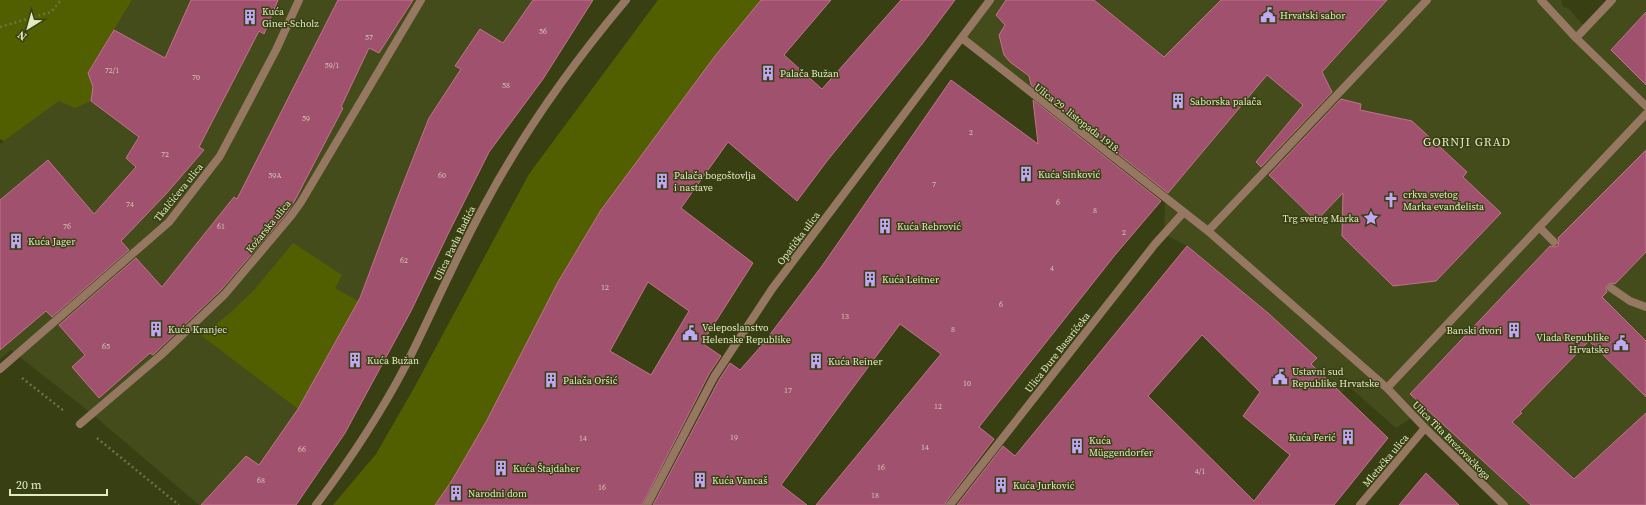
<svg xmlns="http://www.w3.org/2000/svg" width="1646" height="505" viewBox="0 0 1646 505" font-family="'Source Serif 4',serif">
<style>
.built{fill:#444c1b}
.green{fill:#525f00}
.building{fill:#a0516e;stroke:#c4718e;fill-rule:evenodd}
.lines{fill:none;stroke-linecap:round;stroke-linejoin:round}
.path{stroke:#6b7348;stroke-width:2.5;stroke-dasharray:2 3;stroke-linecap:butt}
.service{stroke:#967862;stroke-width:8}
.pedestrian{stroke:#967862;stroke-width:8}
.minor{stroke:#967862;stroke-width:8}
.labels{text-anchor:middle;stroke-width:3;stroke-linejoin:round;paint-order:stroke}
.number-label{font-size:8px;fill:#d1c4ad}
.poi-label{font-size:10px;fill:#e1ebc2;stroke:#383f13;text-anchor:start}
.street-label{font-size:10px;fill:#e1ebc2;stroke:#383f13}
.quarter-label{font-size:12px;letter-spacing:1px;fill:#e1ebc2;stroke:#383f13}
</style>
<rect width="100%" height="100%" fill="#383f13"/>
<path class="built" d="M 132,0 L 593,0 L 543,79 L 489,152 L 292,505 L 199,505 L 92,414 L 11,350 L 0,359 L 0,144 L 59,101 L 93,87 L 88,73 Z
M 990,0 L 1561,0 L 1563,7 L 1568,8 L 1586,28 L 1612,0 L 1646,0 L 1646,505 L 1504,505 L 1414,416 L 1396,428 L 1347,385 L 1301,447 L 1291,456 L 1243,416 L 1260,392 L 1233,355 L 1267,312 L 1187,246 L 1164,234 L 1165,199 L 962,38 Z"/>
<path class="green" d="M 0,0 L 132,0 L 88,73 L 93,87 L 91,101 L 75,108 L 59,101 L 4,141 L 0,139 Z
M 658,0 L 761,0 L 715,56 L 601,210 L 558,282 L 486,422 L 451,482 L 435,505 L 333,505 L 376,454 L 414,388 L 529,174 Z
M 293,243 L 342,275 L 335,288 L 358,301 L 298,409 L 202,336 L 231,312 L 255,289 Z"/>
<path class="building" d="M 191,0 L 278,0 L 264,34 L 259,31 L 199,147 L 204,150 L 166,194 L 121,241 L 129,250 L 52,317 L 46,311 L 0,350 L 0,200 L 48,160 L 94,214 L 136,167 L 126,158 L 139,137 L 91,101 L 93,87 L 88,73 L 114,30 L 165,58 Z
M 338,0 L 413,0 L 379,53 L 369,48 L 341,107 L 343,108 L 295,200 L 287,213 L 221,290 L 157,351 L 153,355 L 150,353 L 99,398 L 72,367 L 85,355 L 59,325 L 136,258 L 162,287 L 234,197 L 237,199 Z
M 533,0 L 593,0 L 543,79 L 489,152 L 448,234 L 411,311 L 345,433 L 296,505 L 201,505 L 246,456 L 259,465 L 298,409 L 360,298 L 397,199 L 429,118 L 461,69 L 455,66 L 480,29 L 503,43 Z
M 761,0 L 831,0 L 784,55 L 822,89 L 901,0 L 955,0 L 922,44 L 827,161 L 797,201 L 728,142 L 681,208 L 753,263 L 702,343 L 721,356 L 709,374 L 642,505 L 435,505 L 451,482 L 486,422 L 558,282 L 601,210 L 715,56 ZM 648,282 L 689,311 L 651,375 L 610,351 Z
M 1006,0 L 1094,0 L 1164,57 L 1221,0 L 1387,0 L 1322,72 L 1332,92 L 1261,167 L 1256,162 L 1303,105 L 1267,75 L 1168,193 L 1031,85 L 1029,76 L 1010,62 L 1004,55 L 999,35 L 1005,25 L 996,15 Z
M 1646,12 L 1646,85 L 1611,50 Z
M 951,80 L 1038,144 L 1033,100 L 1161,201 L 1115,255 L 979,427 L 994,439 L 946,502 L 945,505 L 816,505 L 941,354 L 900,324 L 781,485 L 807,505 L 653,505 L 719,380 L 730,363 L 740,370 L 762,345 L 822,266 Z
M 1341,99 L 1361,104 L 1360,110 L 1412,121 L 1467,172 L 1463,177 L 1501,213 L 1436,281 L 1393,286 L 1342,236 L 1343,193 L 1316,221 L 1269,175 Z
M 1646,150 L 1646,252 L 1615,284 L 1611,283 L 1607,285 L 1606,288 L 1607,292 L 1602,297 L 1646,341 L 1646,397 L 1589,341 L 1520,412 L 1522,413 L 1512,422 L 1574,479 L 1646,413 L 1646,505 L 1531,505 L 1410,394 L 1550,246 L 1555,247 L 1558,246 L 1559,241 L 1558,238 Z
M 1187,246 L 1268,313 L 1317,358 L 1311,364 L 1388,438 L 1334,505 L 957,505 L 1003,446 L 1015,456 ZM 1202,335 L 1260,392 L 1243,416 L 1290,455 L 1254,501 L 1148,396 Z
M 1426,473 L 1459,505 L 1399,505 Z"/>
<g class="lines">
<path class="path" d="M 0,27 L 51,12 L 61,0
M 22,378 L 64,411
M 97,438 L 179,505"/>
<path class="service" d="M 1539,227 L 1554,242
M 1611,288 L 1630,301 L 1646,307"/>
<path class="pedestrian" d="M 0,369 L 169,222 L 220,156 L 276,50 L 299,0
M 80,424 L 161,355 L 225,294 L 291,216 L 301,202 L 421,0"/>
<path class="minor" d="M 1541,0 L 1576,38 L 1646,106
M 962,38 L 1208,231 L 1387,388 L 1425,428 L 1504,505
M 1576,38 L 1612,0
M 1208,231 L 1427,0
M 1387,388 L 1646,114
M 316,505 C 350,460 381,413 407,363 C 433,311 456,257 484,206 C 523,133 573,63 626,0
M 647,505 L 714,377 L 772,289 L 990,0
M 950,505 L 1155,244 L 1183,213
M 1360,505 L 1425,428"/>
</g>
<defs>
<g id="civic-bare" transform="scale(1.2)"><path d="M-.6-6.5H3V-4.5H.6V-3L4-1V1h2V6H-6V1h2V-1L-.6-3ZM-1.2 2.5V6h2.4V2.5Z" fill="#c0a8f4" stroke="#383f13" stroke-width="2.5" paint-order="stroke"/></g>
<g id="building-bare" transform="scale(1.2)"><path d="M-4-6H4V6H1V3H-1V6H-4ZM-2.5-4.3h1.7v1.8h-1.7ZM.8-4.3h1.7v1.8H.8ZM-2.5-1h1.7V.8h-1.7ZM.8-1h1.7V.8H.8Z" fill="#c0a8f4" stroke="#383f13" stroke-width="2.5" paint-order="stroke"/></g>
<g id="church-bare" transform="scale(1.2)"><path d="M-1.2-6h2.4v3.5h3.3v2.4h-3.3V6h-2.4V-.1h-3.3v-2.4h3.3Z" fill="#c0a8f4" stroke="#383f13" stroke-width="2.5" paint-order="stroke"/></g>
<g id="sight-bare" transform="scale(1.2)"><path d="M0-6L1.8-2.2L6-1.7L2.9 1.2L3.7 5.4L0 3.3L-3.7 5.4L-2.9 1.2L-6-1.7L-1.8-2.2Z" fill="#c0a8f4" stroke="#383f13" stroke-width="2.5" paint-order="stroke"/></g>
</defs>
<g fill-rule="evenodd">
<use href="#civic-bare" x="1268" y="15"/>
<use href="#building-bare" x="250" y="17"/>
<use href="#building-bare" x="768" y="73"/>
<use href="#building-bare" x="1178" y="101"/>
<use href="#building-bare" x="1026" y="174"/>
<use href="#building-bare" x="662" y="181"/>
<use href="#church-bare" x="1391" y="200"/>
<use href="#sight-bare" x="1371" y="218"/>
<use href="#building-bare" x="885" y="226"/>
<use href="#building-bare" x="16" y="241"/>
<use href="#building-bare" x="870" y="279"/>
<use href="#building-bare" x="156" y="329"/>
<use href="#building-bare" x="1514" y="330"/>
<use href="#civic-bare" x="690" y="333"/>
<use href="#civic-bare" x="1621" y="343"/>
<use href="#building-bare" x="355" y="360"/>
<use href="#building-bare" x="816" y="361"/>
<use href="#civic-bare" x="1280" y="377"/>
<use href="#building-bare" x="551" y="380"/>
<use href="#building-bare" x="1348" y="437"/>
<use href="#building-bare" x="1077" y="446"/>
<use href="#building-bare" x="501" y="468"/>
<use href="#building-bare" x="700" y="480"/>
<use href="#building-bare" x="1001" y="485"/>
<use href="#building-bare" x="456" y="493"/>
</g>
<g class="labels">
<g class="number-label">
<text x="543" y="34">56</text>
<text x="369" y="40">57</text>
<text x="332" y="68">59/1</text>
<text x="112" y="73">72/1</text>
<text x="196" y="80">70</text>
<text x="506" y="88">58</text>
<text x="306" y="121">59</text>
<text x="971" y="135">2</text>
<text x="165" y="157">72</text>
<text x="275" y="178">59A</text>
<text x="442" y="178">60</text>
<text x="934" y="187">7</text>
<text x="1058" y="205">6</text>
<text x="130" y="207">74</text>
<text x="1095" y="213">8</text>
<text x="67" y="229">76</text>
<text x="221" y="229">61</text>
<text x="1124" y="235">2</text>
<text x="404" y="263">62</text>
<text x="1052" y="271">4</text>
<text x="605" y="290">12</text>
<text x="1001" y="307">6</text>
<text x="845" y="319">13</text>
<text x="953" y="332">8</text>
<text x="106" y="349">65</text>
<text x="967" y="386">10</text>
<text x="788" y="393">17</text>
<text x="938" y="409">12</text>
<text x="734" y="440">19</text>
<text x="583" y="441">14</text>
<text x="925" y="450">14</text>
<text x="302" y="452">66</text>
<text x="881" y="470">16</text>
<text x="1200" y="474">4/1</text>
<text x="261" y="483">68</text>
<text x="602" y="490">16</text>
<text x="875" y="498">18</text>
</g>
<g class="poi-label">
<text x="262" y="15">Kuća<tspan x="262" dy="12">Giner-Scholz</tspan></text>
<text x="1280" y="19">Hrvatski sabor</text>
<text x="780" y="77">Palača Bužan</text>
<text x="1190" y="105">Saborska palača</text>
<text x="1038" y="178">Kuća Sinković</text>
<text x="674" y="179">Palača bogoštovlja<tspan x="674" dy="12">i nastave</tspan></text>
<text x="1403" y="198">crkva svetog<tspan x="1403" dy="12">Marka evanđelista</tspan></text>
<text x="1359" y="222" text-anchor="end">Trg svetog Marka</text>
<text x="897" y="230">Kuća Rebrović</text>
<text x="28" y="245">Kuća Jager</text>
<text x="882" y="283">Kuća Leitner</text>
<text x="702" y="331">Veleposlanstvo<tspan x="702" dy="12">Helenske Republike</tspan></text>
<text x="168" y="333">Kuća Kranjec</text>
<text x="1502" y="334" text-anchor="end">Banski dvori</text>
<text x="1609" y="341" text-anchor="end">Vlada Republike<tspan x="1609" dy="12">Hrvatske</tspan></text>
<text x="367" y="364">Kuća Bužan</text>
<text x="828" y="365">Kuća Reiner</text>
<text x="1292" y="375">Ustavni sud<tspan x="1292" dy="12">Republike Hrvatske</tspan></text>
<text x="563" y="384">Palača Oršić</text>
<text x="1336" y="441" text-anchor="end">Kuća Ferić</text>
<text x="1089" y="444">Kuća<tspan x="1089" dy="12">Müggendorfer</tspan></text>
<text x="513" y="472">Kuća Štajdaher</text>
<text x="712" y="484">Kuća Vancaš</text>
<text x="1013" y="489">Kuća Jurković</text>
<text x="468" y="497">Narodni dom</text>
</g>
<g class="street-label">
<text transform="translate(1078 118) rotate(38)" y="4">Ulica 29. listopada 1918.</text>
<text transform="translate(178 192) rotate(-51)" y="4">Tkalčićeva ulica</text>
<text transform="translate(268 226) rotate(-51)" y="4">Kožarska ulica</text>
<text transform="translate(798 238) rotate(-53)" y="4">Opatička ulica</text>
<text transform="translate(454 243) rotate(-64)" y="4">Ulica Pavla Radića</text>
<text transform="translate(1057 352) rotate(-52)" y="4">Ulica Đure Basaričeka</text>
<text transform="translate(1452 440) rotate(45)" y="4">Ulica Tita Brezovačkoga</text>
<text transform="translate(1385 460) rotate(-50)" y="4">Mletačka ulica</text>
</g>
<g class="quarter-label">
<text x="1467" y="146">GORNJI GRAD</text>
</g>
</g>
<g transform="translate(28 28) rotate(217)" stroke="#383f13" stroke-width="3" paint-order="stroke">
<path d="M0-3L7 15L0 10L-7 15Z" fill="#e1ebc2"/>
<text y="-6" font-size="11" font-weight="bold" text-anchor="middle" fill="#e1ebc2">N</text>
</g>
<path d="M10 489v6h97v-6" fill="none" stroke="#e1ebc2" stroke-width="2"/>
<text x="16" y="489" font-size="12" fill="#e1ebc2" stroke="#383f13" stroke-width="3" paint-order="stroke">20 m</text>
</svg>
